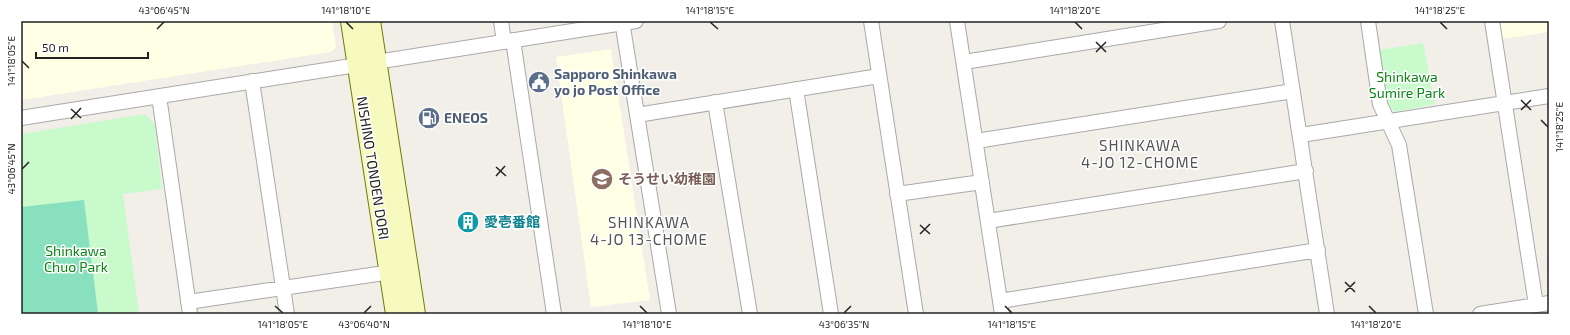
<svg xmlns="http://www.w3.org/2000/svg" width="1570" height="335" viewBox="0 0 1570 335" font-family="'Exo 2','Noto Sans JP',sans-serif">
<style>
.education{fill:#ffffe5}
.park{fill:#c8facc}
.pitch{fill:#88e0be}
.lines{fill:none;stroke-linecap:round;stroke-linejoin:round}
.street-casing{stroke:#a9a9a9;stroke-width:16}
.secondary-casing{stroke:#707d05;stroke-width:22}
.street{stroke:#fff;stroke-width:14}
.secondary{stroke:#f7fabf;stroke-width:20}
.ticks{fill:none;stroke:#222;stroke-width:1.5}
.labels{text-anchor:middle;stroke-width:3;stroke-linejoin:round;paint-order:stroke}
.service-label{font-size:14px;font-weight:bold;fill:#4e5e75;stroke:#fff;text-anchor:start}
.park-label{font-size:14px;fill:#0c8416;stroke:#fff}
.street-label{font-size:14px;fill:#222;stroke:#fff}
.education-label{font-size:14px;font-weight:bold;fill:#785e54;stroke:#fff;text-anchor:start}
.culture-label{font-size:14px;font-weight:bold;fill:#0d838f;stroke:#fff;text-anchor:start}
.neighbourhood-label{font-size:15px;letter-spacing:1px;fill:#555;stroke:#fff}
.neatline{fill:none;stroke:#222;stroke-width:1.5}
.ticks-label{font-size:10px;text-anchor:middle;fill:#222}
</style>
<rect width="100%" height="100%" fill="#f2efe9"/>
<path class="education" d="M 21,21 L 332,21 L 336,47 L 331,52 L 21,100 Z
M 1499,21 L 1549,21 L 1549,32 L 1502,39 Z
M 611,49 L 650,300 L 591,307 L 556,57 Z"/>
<path class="park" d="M 1423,43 L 1435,104 L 1395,112 L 1385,100 L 1379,50 Z
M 145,114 L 155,125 L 162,189 L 123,194 L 139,314 L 21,314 L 21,134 Z"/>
<path class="pitch" d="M 84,200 L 98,313 L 21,314 L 21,207 Z"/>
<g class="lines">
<g class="street-casing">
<path id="street" d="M 501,21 L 504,42
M 622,21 L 669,314
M 871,21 L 916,314
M 957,21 L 1002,314
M 1282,21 L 1327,314
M 1368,21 L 1380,104 L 1399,145 L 1426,314
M 1492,21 L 1536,305
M 513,40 L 554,314
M 964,62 L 1219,21
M 252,81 L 287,314
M 796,89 L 831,314
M 159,96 L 190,314
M 715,102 L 750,314
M 637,115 L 879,76
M 21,118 L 636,21
M 1301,135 L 1549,96
M 976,141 L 1293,91
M 897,194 L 982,182
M 988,221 L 1306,171
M 1000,301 L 1318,250
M 188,302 L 398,271
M 1480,314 L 1549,303"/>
</g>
<g class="secondary-casing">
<path id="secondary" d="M 351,21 L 396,314
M 370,21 L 415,314"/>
</g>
<use href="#street" class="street"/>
<use href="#secondary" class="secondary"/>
</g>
<path class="ticks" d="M 346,22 L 353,29M 710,22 L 718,29M 1075,22 L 1082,29M 1440,22 L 1447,29M 157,29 L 164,22M 1096,42 L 1106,52M 1096,52 L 1106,42M 22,61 L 29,68M 1521,100 L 1531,110M 71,109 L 81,118M 1521,110 L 1531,100M 71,119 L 81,108M 1541,120 L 1548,127M 496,167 L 506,176M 22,169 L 29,162M 496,176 L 505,166M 920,225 L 930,234M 920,234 L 930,224M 1345,282 L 1355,292M 1345,292 L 1355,282M 275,306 L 283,313M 640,306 L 647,313M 1005,306 L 1012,313M 1369,306 L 1376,313M 364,313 L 371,306M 844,313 L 851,306"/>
<defs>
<g id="civic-disc" transform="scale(1.15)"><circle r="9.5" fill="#5c6f8a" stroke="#fff"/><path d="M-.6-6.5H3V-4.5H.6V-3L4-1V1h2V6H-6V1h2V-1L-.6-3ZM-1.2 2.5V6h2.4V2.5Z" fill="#fff"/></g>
<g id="fuel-disc" transform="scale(1.15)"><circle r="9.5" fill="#5c6f8a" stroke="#fff"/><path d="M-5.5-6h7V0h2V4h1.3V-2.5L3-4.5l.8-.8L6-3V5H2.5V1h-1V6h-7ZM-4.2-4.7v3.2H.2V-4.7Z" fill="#fff"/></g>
<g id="school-disc" transform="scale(1.15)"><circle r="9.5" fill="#8d6e63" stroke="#fff"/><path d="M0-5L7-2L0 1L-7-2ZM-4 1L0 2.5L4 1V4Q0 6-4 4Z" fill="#fff"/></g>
<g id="building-disc" transform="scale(1.15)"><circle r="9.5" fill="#0f9aa8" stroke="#fff"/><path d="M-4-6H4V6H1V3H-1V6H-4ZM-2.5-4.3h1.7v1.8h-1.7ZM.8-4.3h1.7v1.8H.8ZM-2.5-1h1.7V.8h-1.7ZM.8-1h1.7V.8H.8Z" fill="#fff"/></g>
</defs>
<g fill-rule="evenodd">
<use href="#civic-disc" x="539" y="82"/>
<use href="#fuel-disc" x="429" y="118"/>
<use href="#school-disc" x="602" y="179"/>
<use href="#building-disc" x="468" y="222"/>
</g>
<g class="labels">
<g class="service-label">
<text x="554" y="79">Sapporo Shinkawa<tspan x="554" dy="16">yo jo Post Office</tspan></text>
<text x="444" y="123">ENEOS</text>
</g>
<g class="park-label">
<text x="1407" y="82">Shinkawa<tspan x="1407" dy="16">Sumire Park</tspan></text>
<text x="76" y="256">Shinkawa<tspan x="76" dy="16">Chuo Park</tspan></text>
</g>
<g class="street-label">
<text transform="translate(373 168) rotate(81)" y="5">NISHINO TONDEN DORI</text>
</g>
<g class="education-label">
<text x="618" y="184">そうせい幼稚園</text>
</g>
<g class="culture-label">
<text x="484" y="227">愛壱番館</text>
</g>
<g class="neighbourhood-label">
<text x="1140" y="151">SHINKAWA<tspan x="1140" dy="17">4-JO 12-CHOME</tspan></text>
<text x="649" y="228">SHINKAWA<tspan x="649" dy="17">4-JO 13-CHOME</tspan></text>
</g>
</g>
<rect width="1570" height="335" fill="none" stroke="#ffffff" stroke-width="44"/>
<path d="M36 52v6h112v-6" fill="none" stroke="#222222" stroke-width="2"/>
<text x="42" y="52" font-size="12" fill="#222222" stroke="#ffffff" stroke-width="3" paint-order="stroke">50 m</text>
<rect x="22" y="22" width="1526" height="291" class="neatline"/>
<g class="ticks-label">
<text x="164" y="14">43°06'45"N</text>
<text x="346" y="14">141°18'10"E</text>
<text x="710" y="14">141°18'15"E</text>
<text x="1075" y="14">141°18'20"E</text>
<text x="1440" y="14">141°18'25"E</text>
<text transform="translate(11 61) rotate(-90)" y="4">141°18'05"E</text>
<text transform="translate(1559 127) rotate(-90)" y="4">141°18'25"E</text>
<text transform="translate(11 169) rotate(-90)" y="4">43°06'45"N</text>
<text x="283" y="328">141°18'05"E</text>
<text x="364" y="328">43°06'40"N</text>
<text x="647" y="328">141°18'10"E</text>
<text x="844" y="328">43°06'35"N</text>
<text x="1012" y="328">141°18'15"E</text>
<text x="1376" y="328">141°18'20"E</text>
</g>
</svg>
